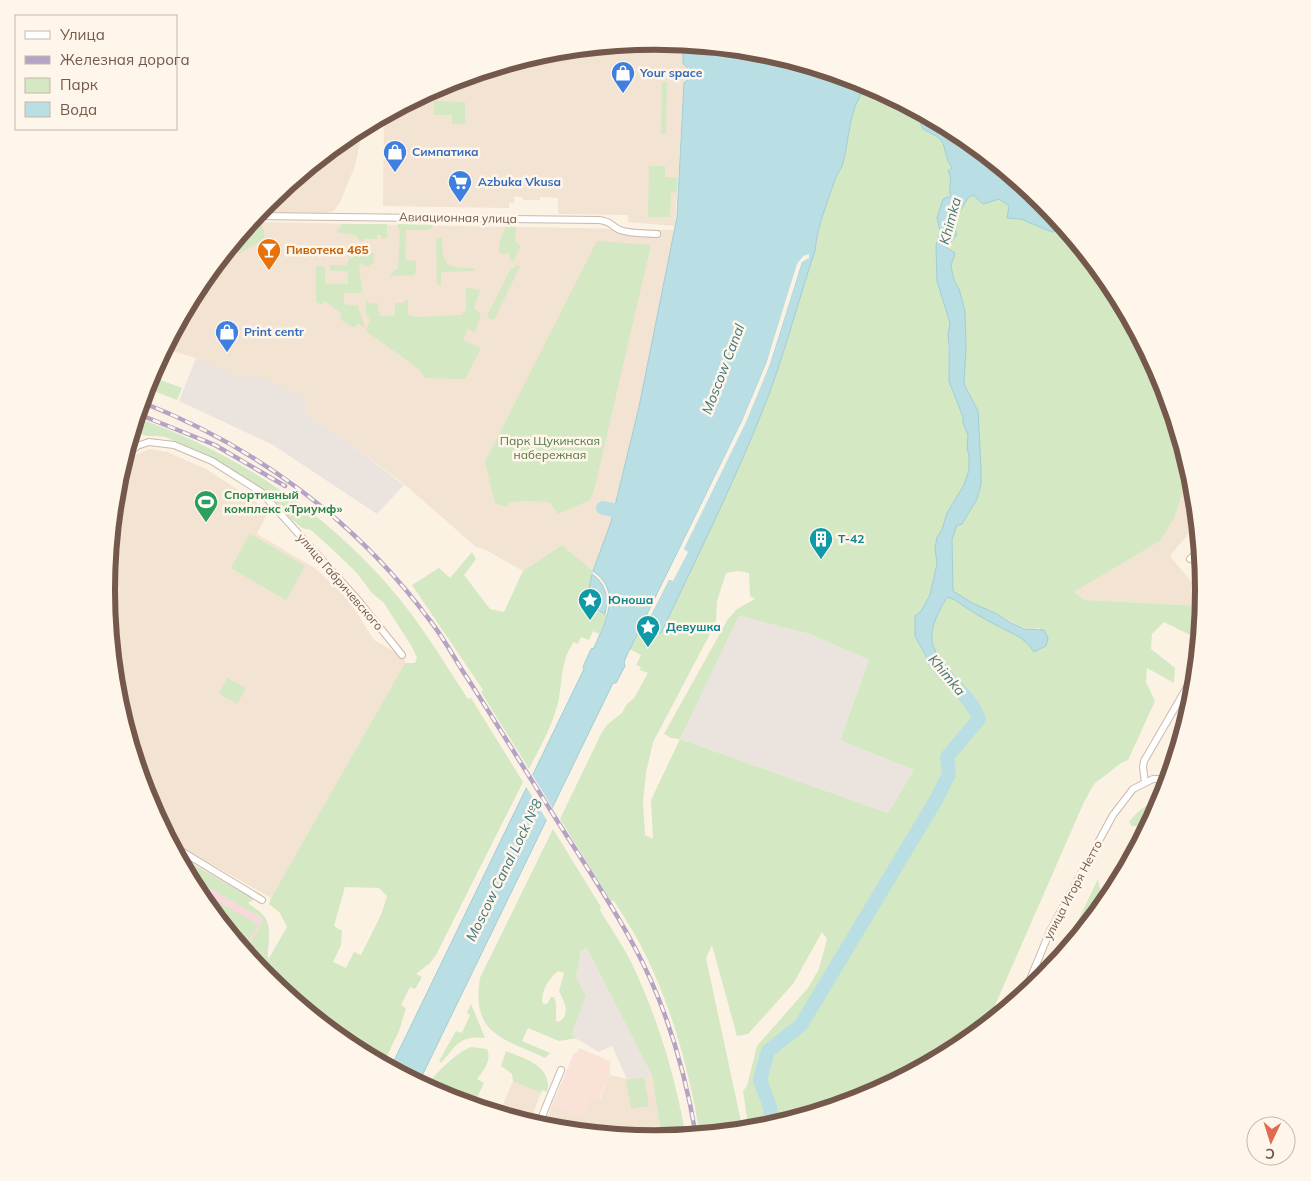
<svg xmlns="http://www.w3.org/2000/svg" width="1311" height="1181" viewBox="0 0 1311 1181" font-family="Mulish,sans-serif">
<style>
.residential{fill:#f2e3d3}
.commercial{fill:#fbe2d8}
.industrial{fill:#ebe4de}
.medical{fill:#f9d8dd}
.green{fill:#d3e8c3;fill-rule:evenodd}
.water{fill:#b9dfe4;stroke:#a0ced5}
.pier{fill:#fbf2e4}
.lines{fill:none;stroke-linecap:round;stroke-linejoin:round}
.river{stroke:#b9dfe4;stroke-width:14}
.street-casing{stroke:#ccb9ab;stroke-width:8}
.street{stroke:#fff;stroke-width:6}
.rail-casing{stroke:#b4a3c4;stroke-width:4.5}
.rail{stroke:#fef6ea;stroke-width:2.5;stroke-dasharray:8;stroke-linecap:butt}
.labels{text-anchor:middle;stroke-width:5;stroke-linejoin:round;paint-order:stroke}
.shop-label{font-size:12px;font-weight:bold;fill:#366cbe;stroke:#fef6ea;text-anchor:start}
.street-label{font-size:12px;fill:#73584b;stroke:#fef6ea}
.food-label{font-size:12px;font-weight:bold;fill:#c56008;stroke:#fef6ea;text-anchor:start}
.park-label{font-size:12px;fill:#547843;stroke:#fef6ea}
.leisure-label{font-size:12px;font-weight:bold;fill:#27864d;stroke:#fef6ea;text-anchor:start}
.culture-label{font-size:12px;font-weight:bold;fill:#0d838f;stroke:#fef6ea;text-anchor:start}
.water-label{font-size:14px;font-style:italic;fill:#43767f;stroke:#fef6ea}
.rim{fill:none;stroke:#73584b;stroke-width:6}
</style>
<rect width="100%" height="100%" fill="#fbf2e4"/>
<path class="residential" d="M 656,41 L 683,44 L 683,64 L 688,67 L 690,74 L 689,78 L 684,83 L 675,226 L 628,222 L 628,215 L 558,214 L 558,198 L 540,197 L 540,200 L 523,200 L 523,197 L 514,197 L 514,203 L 509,203 L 509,208 L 383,206 L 384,116 L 446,83 L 549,52 Z
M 363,127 L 355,166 L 340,202 L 334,211 L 326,213 L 259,212 L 267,202 L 351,134 Z
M 251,222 L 674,230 L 639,407 L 611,522 L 593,571 L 562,545 L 523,571 L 484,549 L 476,547 L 403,483 L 347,442 L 319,423 L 304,409 L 308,399 L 252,375 L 248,384 L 196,358 L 165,349 L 199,285 Z
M 149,449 L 167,452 L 206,469 L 255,501 L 267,514 L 257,534 L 315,568 L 348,599 L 374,640 L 405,658 L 405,663 L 271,898 L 168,839 L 148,800 L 117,697 L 106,590 L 117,483 L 136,455 Z
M 1191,472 L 1194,484 L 1198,522 L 1170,556 L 1194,585 L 1205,593 L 1203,606 L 1085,600 L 1074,592 L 1160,541 Z
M 610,1075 L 627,1079 L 652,1075 L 662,1139 L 543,1128 L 552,1105 L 581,1117 L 591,1095 L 600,1099 Z
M 513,1081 L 541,1093 L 531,1118 L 532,1124 L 499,1114 Z"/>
<path class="commercial" d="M 579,1048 L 610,1061 L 610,1075 L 599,1099 L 591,1096 L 581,1118 L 552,1105 L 574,1053 L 577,1053 Z"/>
<path class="industrial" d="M 196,358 L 242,378 L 247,383 L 252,374 L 308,398 L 304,409 L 319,423 L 347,442 L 404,485 L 377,514 L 273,445 L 179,401 Z
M 739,616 L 810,634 L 869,660 L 840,740 L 914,770 L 888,813 L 680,739 Z
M 587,948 L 649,1067 L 652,1075 L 627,1079 L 612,1046 L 599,1052 L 570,1035 L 586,996 L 576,976 L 581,951 Z"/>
<path class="medical" d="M 188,876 L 263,919 L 245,952 L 199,895 Z"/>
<path class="green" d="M 662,82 L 667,82 L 666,134 L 661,134 Z
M 875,88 L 915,110 L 919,119 L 928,132 L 938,137 L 945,146 L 948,161 L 952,169 L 952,197 L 943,199 L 937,218 L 940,231 L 936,247 L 937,281 L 950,323 L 948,338 L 949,381 L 963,417 L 963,423 L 968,435 L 967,449 L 969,455 L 969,470 L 964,485 L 947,513 L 942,530 L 937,537 L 935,548 L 937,564 L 930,595 L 921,611 L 917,614 L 915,636 L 928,660 L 948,672 C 946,664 940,659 936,652 C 925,634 938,613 947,597 L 955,600 L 998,626 L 1010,630 L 1027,642 L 1034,652 L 1046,646 L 1039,628 C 1021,632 1010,620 995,613 C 988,609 980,607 973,604 C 966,600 959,595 953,591 L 952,539 L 957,525 L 962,524 L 972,508 L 981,468 L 978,411 L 964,384 L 966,348 L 965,311 L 959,289 L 954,280 L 951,266 L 955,253 L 947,248 C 955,234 950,238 952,225 C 954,216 965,199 973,195 L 982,203 L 999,199 L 1009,206 L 1007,218 L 1021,219 L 1052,232 L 1060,229 L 1072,236 L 1112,286 L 1163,381 L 1191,472 L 1182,493 L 1174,518 L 1160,541 L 1074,592 L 1085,600 L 1203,606 L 1200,640 L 1164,622 L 1152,634 L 1151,649 L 1175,668 L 1174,683 L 1147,668 L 1146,682 L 1155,701 L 1128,760 L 1121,763 L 1094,784 L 1084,802 L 986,1026 L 960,1047 L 865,1098 L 762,1129 L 749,1131 L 743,1091 L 747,1086 L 757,1046 L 808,988 L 819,969 L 827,939 L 822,932 L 793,984 L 748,1034 L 737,1036 L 712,945 L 706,958 L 743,1131 L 700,1135 C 689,1069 671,1003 640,944 C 632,929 623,915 614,901 L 611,901 L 560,819 L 602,732 L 608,724 L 622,713 L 627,704 L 634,698 L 648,673 L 640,670 L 641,667 L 636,665 L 641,655 L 630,649 L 639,632 L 652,635 L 661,633 C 697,557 734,481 765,403 C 785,354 798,302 815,251 C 817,227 827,203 835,180 C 836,175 840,171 842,166 C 849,144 848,118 859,98 C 862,92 868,89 875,88 ZM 738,571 L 749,573 L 750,596 L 755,599 L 737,609 L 728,619 L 664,734 L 671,738 L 680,739 L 651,800 L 653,839 L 645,835 L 643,802 L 646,773 L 653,742 L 710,634 L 716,620 L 717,601 L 726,573 ZM 739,616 L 810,634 L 869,660 L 840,740 L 914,770 L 888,813 L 680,739 Z
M 434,101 L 465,102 L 465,124 L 452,124 L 452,115 L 434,115 Z
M 649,166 L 665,166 L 665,177 L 677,178 L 677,192 L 671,193 L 670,217 L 648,217 Z
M 342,224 L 387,224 L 387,238 L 381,239 L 381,235 L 377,235 L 377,239 L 364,239 L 364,241 L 361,241 L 355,235 L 337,232 Z
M 398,224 L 433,225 L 431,229 L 428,230 L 406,230 L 405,260 L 416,261 L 416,272 L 414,275 L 389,276 L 398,268 L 400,230 L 398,229 Z
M 248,225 L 261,226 L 264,230 L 264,240 L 239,253 L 235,242 Z
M 506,226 L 516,227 L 515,242 L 521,246 L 513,261 L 510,260 L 510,254 L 499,253 L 499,243 Z
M 436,238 L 442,238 C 442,267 447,268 474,268 L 474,271 L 441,272 L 441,285 L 437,285 Z
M 597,241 L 651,245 L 594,490 L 590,500 L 558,514 L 550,502 L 527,501 L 510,502 L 506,507 L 495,503 L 485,462 Z
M 358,251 L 370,251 L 370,253 L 374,253 L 374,262 L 367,267 L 361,263 L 359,265 L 362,293 L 344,293 L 344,304 L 358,306 L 365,328 L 358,323 L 355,327 L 352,327 L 340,319 L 342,314 L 325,301 L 321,305 L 316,301 L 316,266 L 325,267 L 325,284 L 348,284 L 348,272 L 330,270 L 330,265 L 347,265 L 347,262 L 349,261 L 349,253 L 358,253 Z
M 516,265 L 520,266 L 494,320 L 488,318 L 488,314 L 511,268 L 514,268 Z
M 466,288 L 480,290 L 474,308 L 481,314 L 475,332 L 468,329 L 463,340 L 481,348 L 465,379 L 425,378 L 419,369 L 366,331 L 370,321 L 366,312 L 366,299 L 369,304 L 378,303 L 378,311 L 379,311 L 380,316 L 395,316 L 395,303 L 404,303 L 404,300 L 408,300 L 408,315 L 418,317 L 463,315 L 463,311 L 466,311 Z
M 150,376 L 182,388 L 177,400 L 146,388 Z
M 137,418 C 239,453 334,517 402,602 C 426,632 447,667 468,699 L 471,698 L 523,782 L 436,955 L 430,963 L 416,974 L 422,977 L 415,989 L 410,987 L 401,1005 L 406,1008 L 399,1031 L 383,1064 L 350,1047 L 267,979 L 245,952 L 263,919 L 193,879 L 196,876 L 196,871 L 182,863 L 177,855 L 252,898 L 253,900 L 248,903 C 253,907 260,911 264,916 C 273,928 267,947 268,960 L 287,927 L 280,913 L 269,904 L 271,898 L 405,663 L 415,663 L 417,658 L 412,647 L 384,603 L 372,593 L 356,572 L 331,548 L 311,530 L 302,528 L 282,511 L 265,493 L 251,482 L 212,457 L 165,437 C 155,435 148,438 138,433 L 130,440 ZM 345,887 L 379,888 L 387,896 L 381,915 L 361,955 L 354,952 L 346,968 L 333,962 L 341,945 L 342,931 L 334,926 Z
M 250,534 L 305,566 L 286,600 L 231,568 Z
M 562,545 L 593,571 L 588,594 L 589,605 L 607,615 L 599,634 L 593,631 L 589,640 L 581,637 L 578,644 L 574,642 C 558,663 564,689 555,713 C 549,732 538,751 529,769 L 481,692 L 483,690 L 412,585 L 439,568 L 450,578 L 472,552 L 476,559 L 464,575 L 490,609 L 504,612 L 523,571 Z
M 227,678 L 246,688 L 237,704 L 219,694 Z
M 1163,799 L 1163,801 L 1144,836 L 1144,827 L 1132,826 L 1129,822 C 1138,810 1149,802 1163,799 Z
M 553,829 L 601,907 L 600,910 C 610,927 622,944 631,962 C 658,1018 675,1076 686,1137 L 662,1139 L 652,1075 L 587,948 L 581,951 L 576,976 L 586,996 L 571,1035 L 577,1038 L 559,1041 L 528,1028 L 522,1041 L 550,1053 L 545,1058 C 502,1038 471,1034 480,978 ZM 558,971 L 564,973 L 559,991 C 564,1001 572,1015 558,1022 L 556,1021 L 556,1004 L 554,997 L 551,997 L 547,1004 L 543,1004 L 542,1001 C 542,990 549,978 558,971 Z
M 1098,879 L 1103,907 L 1080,935 L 1079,927 L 1076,927 L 1059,960 Z
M 195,889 L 258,924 L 243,950 L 224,926 L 225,923 L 218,919 Z
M 471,1004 L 485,1038 C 459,1035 457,1045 441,1063 L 439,1061 L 456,1031 L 462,1033 L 470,1015 L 467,1013 Z
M 471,1047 L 487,1049 C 492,1060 484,1070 477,1079 L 484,1083 L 473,1106 L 445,1098 L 426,1088 C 432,1076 458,1051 471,1047 Z
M 506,1051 C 525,1059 553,1066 547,1092 L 542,1090 L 541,1093 L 513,1081 L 512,1074 L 501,1066 Z
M 644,1077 L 649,1106 L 631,1109 L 626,1080 Z"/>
<path class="water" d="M 683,44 L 763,52 L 866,83 L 875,88 C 868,89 862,92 859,98 C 848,118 849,144 842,166 C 840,171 836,175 835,180 C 827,203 817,227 815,251 C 798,301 785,353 766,402 C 735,481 697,557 661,633 L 652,635 L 642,633 L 669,580 L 672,581 L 687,552 L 684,549 L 770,364 L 802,262 L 805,259 L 803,256 L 766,364 L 742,421 L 627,655 L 624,662 L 625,666 L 616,683 L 613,683 L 418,1084 L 390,1069 L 584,669 L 583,667 L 591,649 L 594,648 C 605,621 623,592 593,571 L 611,522 L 639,407 L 677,217 L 684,83 C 692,77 691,69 683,64 Z
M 915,110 L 961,134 L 1044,202 L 1072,236 L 1060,229 L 1052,232 L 1021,219 L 1007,218 L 1009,206 L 999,199 L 983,204 L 973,195 L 968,198 L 952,224 L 957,234 L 947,248 L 955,253 L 951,266 L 954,280 L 959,289 L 965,311 L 966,348 L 964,384 L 978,411 L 981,468 L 981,484 L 977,499 L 962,524 L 957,525 L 952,539 L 953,591 L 972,603 L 997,614 L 1011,623 L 1024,629 L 1044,630 L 1048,638 L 1046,646 L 1034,652 C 1024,636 1012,634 996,625 C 982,618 968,609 955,600 L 947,597 C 938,613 925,634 936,652 C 940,659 946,664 948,672 L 945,676 L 928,660 L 915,636 L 915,616 L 921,611 L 930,595 L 937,564 L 935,548 L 937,537 L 942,530 L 947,513 L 964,485 L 969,470 L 969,455 L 967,449 L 968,435 L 963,423 L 963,417 L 949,381 L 949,346 L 948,334 L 950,323 L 937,281 L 936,246 L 940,231 L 937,218 L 943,199 L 951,196 C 947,188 954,181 948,171 L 952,168 L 948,161 L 943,143 L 938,137 L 923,129 Z
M 592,574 C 606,584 609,598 605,614 L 589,605 L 588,594 Z"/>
<path class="pier" d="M 809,254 L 809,258 L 802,262 L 770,364 L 746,422 L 684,549 L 688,552 L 673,581 L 669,580 L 642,633 L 639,632 L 742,421 L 766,364 L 797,264 L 803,256 Z
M 531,773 L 554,810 L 548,822 L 525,785 Z"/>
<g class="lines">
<path class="river" d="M 603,508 L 632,514
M 771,1127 L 770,1107 L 760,1080 L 768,1051 L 801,1025 L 936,800 L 949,774 L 947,757 L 979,719 C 971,697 948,681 934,661"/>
<g class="street-casing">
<path id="street" d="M 256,216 L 599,220 C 611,221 611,226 620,230 C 631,234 646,233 657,234
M 124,458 L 137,446 L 149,442 L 174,445 L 212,461 L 261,492 L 358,600 L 402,655
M 1190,559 L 1201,548
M 1145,783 L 1143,767 L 1144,761 L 1197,670
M 173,846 L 262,900
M 1023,996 L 1050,931 L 1113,815 L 1133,789 L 1153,779 L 1170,779
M 538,1126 L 561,1070"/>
</g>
<use href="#street" class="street"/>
<g class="rail-casing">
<path id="rail" d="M 141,402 C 255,446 355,520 428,618 C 441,634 451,652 462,670 C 491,714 518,759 546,803 C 575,850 608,897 634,946 C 666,1005 685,1070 696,1136
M 138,414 L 215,445 L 285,486"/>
</g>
<use href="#rail" class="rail"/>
</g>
<defs>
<g id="shop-pin" transform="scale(1.25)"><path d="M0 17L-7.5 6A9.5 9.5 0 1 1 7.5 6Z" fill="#3f7fe0" stroke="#fef6ea"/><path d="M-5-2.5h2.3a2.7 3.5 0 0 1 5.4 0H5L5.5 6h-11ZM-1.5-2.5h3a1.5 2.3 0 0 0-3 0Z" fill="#fff"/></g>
<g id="supermarket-pin" transform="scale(1.25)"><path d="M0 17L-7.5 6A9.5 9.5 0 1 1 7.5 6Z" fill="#3f7fe0" stroke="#fef6ea"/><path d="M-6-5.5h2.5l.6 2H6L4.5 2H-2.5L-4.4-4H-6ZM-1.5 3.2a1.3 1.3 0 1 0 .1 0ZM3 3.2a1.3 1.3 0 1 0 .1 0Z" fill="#fff"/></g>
<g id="bar-pin" transform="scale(1.25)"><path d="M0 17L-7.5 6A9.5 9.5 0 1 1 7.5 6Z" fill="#e8710a" stroke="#fef6ea"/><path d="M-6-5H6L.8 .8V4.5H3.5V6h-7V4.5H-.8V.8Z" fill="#fff"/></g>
<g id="stadium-pin" transform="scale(1.25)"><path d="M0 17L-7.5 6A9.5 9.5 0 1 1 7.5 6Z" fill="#2e9e5b" stroke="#fef6ea"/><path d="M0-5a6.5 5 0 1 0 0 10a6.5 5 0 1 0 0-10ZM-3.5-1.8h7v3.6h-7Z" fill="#fff"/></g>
<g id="building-pin" transform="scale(1.25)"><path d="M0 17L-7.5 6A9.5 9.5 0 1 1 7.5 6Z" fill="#0f9aa8" stroke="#fef6ea"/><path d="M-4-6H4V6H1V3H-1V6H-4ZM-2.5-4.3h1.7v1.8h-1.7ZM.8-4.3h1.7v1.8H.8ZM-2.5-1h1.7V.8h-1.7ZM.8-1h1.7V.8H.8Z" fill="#fff"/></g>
<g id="sight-pin" transform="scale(1.25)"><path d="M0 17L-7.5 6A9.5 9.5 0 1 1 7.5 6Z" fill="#0f9aa8" stroke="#fef6ea"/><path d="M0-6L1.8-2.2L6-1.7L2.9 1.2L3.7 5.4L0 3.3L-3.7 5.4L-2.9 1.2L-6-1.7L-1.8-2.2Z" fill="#fff"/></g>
</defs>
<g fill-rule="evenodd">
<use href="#shop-pin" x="623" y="73"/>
<use href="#shop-pin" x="395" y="152"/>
<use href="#supermarket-pin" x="460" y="182"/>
<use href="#bar-pin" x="269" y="250"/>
<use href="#shop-pin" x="227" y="332"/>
<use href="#stadium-pin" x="206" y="502"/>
<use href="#building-pin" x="821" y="539"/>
<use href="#sight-pin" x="590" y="600"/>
<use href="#sight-pin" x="648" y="627"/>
</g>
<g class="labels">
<g class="shop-label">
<text x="640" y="77">Your space</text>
<text x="412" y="156">Симпатика</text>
<text x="478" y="186">Azbuka Vkusa</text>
<text x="244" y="336">Print centr</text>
</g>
<g class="street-label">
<text transform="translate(458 218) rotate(1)" y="4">Авиационная улица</text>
<text transform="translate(340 582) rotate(49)" y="4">улица Габричевского</text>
<text transform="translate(1073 890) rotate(-62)" y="4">улица Игоря Нетто</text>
</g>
<g class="food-label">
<text x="286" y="254">Пивотека 465</text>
</g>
<g class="park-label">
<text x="550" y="445">Парк Щукинская<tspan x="550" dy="14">набережная</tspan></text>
</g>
<g class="leisure-label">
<text x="224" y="499">Спортивный<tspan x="224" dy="14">комплекс «Триумф»</tspan></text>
</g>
<g class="culture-label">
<text x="838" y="543">Т-42</text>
<text x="608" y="604">Юноша</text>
<text x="666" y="631">Девушка</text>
</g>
<g class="water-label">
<text transform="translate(950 221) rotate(-75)" y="5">Khimka</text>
<text transform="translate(723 369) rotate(-69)" y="5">Moscow Canal</text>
<text transform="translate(947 675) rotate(50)" y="5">Khimka</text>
<text transform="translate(504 870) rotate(-64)" y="5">Moscow Canal Lock №8</text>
</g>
</g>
<path d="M0 0H1311V1181H0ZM115 590a540 540 0 1 1 1080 0a540 540 0 1 1-1080 0Z" fill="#fef6ea" fill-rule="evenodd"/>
<path class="rim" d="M115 590a540 540 0 1 1 1080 0a540 540 0 1 1-1080 0Z"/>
<rect x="15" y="15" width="162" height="115" fill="#fef6ea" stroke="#c6b7aa"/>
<rect x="25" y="31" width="25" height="8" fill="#ffffff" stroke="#c6b7aa"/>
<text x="60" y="40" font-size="15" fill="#73584b">Улица</text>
<rect x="25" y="56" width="25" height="8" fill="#b4a3c4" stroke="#c6b7aa"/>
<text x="60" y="65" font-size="15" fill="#73584b">Железная дорога</text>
<rect x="25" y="78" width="25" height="15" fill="#d3e8c3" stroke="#c6b7aa"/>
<text x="60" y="90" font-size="15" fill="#73584b">Парк</text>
<rect x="25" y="102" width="25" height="15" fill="#b9dfe4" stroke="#c6b7aa"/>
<text x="60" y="115" font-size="15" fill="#73584b">Вода</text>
<g transform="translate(1271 1141) rotate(184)"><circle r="24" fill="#fef6ea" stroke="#c6b7aa"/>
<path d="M0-4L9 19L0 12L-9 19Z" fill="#e06b4e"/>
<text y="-8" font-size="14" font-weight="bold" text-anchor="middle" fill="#73584b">С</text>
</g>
</svg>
